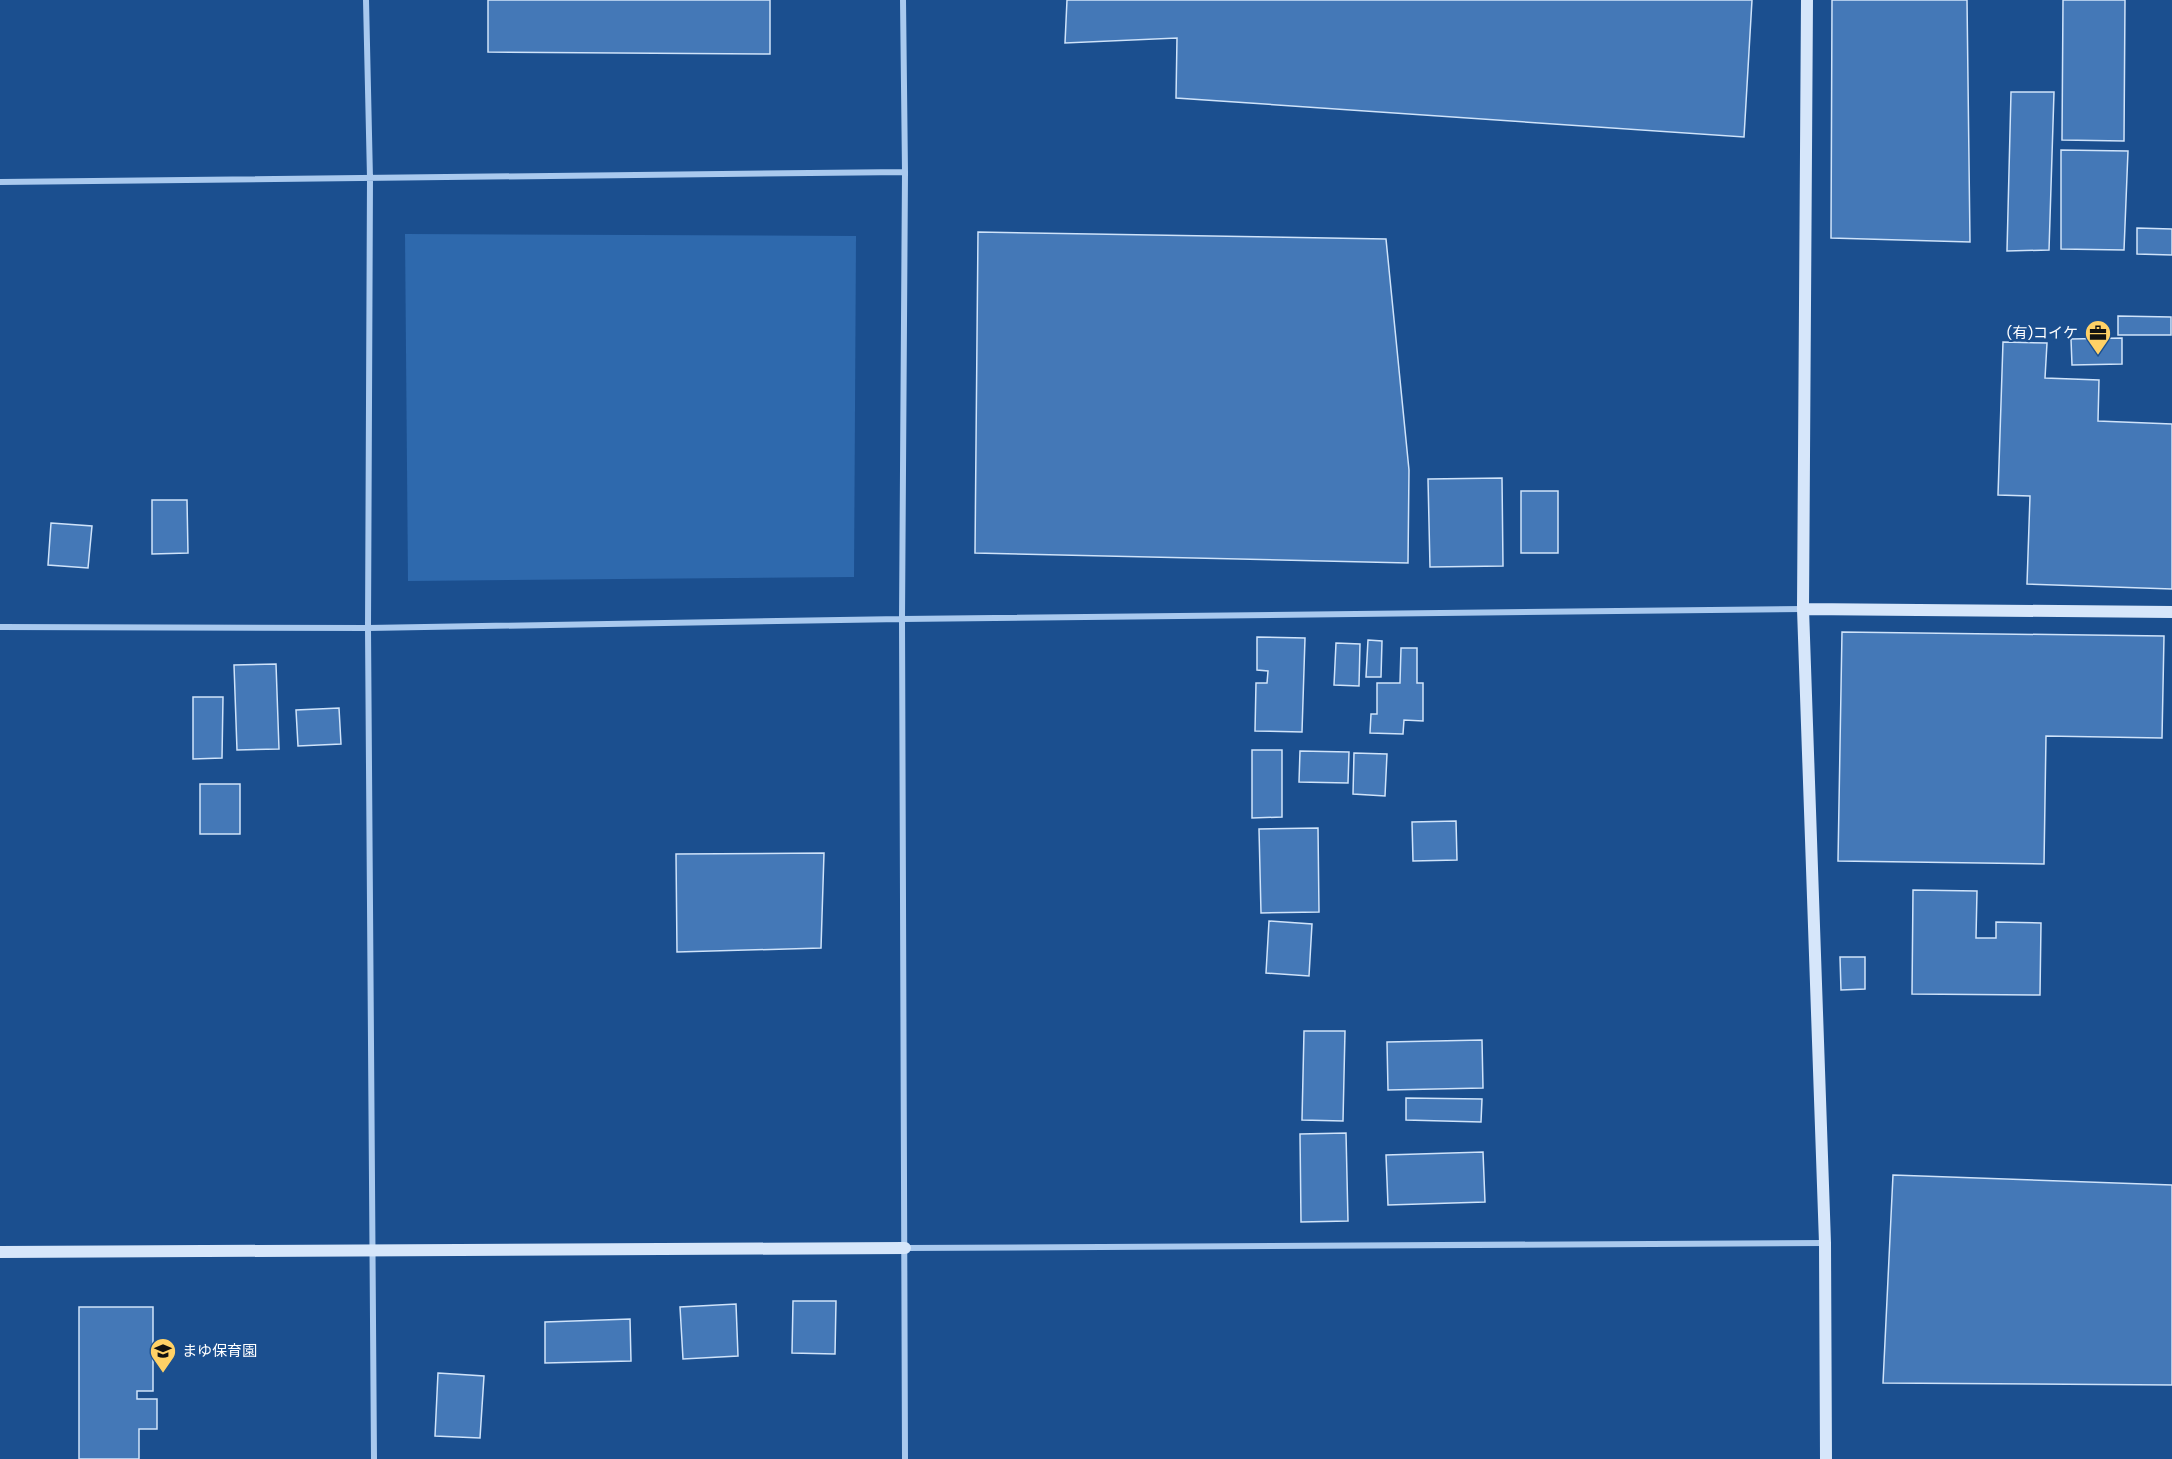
<svg xmlns="http://www.w3.org/2000/svg" width="2172" height="1459" viewBox="0 0 2172 1459" font-family="'DM Sans','Noto Sans JP',sans-serif">
<style>
.green{fill:#2e69ad}
.building{fill:#4478b7;stroke:#cfe3fa;stroke-width:1.5}
.lines{fill:none;stroke-linecap:round;stroke-linejoin:round}
.street{stroke:#a9c9ee;stroke-width:6}
.secondary{stroke:#d6e6fa;stroke-width:12}
.labels{text-anchor:middle;stroke-width:4.5;stroke-linejoin:round;paint-order:stroke}
.poi-label{font-size:15px;fill:#fff;stroke:#1b4f8f;text-anchor:end}
</style>
<rect width="100%" height="100%" fill="#1b4f8f"/>
<path class="green" d="M 405,234 L 856,236 L 854,577 L 408,581 Z"/>
<path class="building" d="M 488,0 L 770,0 L 770,54 L 488,52 Z
M 1067,0 L 1752,0 L 1744,137 L 1176,98 L 1177,38 L 1065,43 Z
M 1832,0 L 1967,0 L 1970,242 L 1831,238 Z
M 2063,0 L 2125,0 L 2124,141 L 2062,140 Z
M 2011,92 L 2054,92 L 2049,250 L 2007,251 Z
M 2061,150 L 2128,151 L 2124,250 L 2061,249 Z
M 2137,228 L 2172,229 L 2172,255 L 2137,254 Z
M 978,232 L 1386,239 L 1409,470 L 1408,563 L 975,553 Z
M 2118,316 L 2171,317 L 2171,335 L 2118,335 Z
M 2122,338 L 2122,364 L 2072,365 L 2071,339 Z
M 2003,342 L 2047,343 L 2045,378 L 2099,380 L 2098,421 L 2172,424 L 2172,589 L 2027,584 L 2030,496 L 1998,495 Z
M 1502,478 L 1503,566 L 1430,567 L 1428,479 Z
M 1521,491 L 1558,491 L 1558,553 L 1521,553 Z
M 152,500 L 187,500 L 188,553 L 152,554 Z
M 51,523 L 92,526 L 88,568 L 48,565 Z
M 1842,632 L 2164,636 L 2162,738 L 2046,736 L 2044,864 L 1838,861 Z
M 1257,637 L 1305,638 L 1302,732 L 1255,731 L 1256,683 L 1267,683 L 1268,671 L 1257,670 Z
M 1368,640 L 1382,641 L 1381,677 L 1366,677 Z
M 1336,643 L 1360,644 L 1359,686 L 1334,685 Z
M 1401,648 L 1417,648 L 1417,683 L 1423,683 L 1423,721 L 1404,720 L 1403,734 L 1370,733 L 1371,714 L 1377,714 L 1377,683 L 1400,683 Z
M 276,664 L 279,749 L 237,750 L 234,665 Z
M 193,697 L 223,697 L 222,758 L 193,759 Z
M 339,708 L 341,744 L 298,746 L 296,710 Z
M 1252,750 L 1282,750 L 1282,817 L 1252,818 Z
M 1300,751 L 1349,752 L 1348,783 L 1299,782 Z
M 1354,753 L 1387,754 L 1385,796 L 1353,794 Z
M 200,784 L 240,784 L 240,834 L 200,834 Z
M 1456,821 L 1457,860 L 1413,861 L 1412,822 Z
M 1318,828 L 1319,912 L 1261,913 L 1259,829 Z
M 824,853 L 821,948 L 677,952 L 676,854 Z
M 1913,890 L 1977,891 L 1976,938 L 1996,938 L 1996,922 L 2041,923 L 2040,995 L 1912,994 Z
M 1269,921 L 1312,924 L 1309,976 L 1266,973 Z
M 1840,957 L 1865,957 L 1865,989 L 1841,990 Z
M 1304,1031 L 1345,1031 L 1343,1121 L 1302,1120 Z
M 1482,1040 L 1483,1088 L 1388,1090 L 1387,1042 Z
M 1406,1098 L 1482,1099 L 1481,1122 L 1406,1120 Z
M 1346,1133 L 1348,1221 L 1301,1222 L 1300,1134 Z
M 1483,1152 L 1485,1202 L 1388,1205 L 1386,1155 Z
M 1893,1175 L 2172,1185 L 2172,1385 L 1883,1383 Z
M 793,1301 L 836,1301 L 835,1354 L 792,1353 Z
M 736,1304 L 738,1356 L 683,1359 L 680,1307 Z
M 79,1307 L 153,1307 L 153,1391 L 137,1391 L 137,1399 L 157,1399 L 157,1429 L 139,1429 L 139,1459 L 79,1459 Z
M 630,1319 L 631,1361 L 545,1363 L 545,1322 Z
M 438,1373 L 484,1376 L 480,1438 L 435,1436 Z"/>
<g class="lines">
<path class="street" d="M 366,0 L 370,178 L 368,628 L 374,1459
M 903,0 L 905,172 L 902,619 L 905,1459
M 0,182 L 905,172
M 0,627 L 368,628 L 902,619 L 1803,609
M 905,1248 L 1825,1243"/>
<path class="secondary" d="M 1807,0 L 1803,609 L 1825,1243 L 1826,1459
M 1803,609 L 2172,612
M 0,1252 L 905,1248"/>
</g>
<defs>
<g id="office-pin" transform="scale(1.35)"><path d="M0 17L-7.5 6A9.5 9.5 0 1 1 7.5 6Z" fill="#ffd166" stroke="#1b4f8f"/><path d="M-6-3h4V-5.5h4V-3h4V5H-6ZM-1-4.5V-3h2v-1.5ZM-6 0V1H6V0Z" fill="#111"/></g>
<g id="school-pin" transform="scale(1.35)"><path d="M0 17L-7.5 6A9.5 9.5 0 1 1 7.5 6Z" fill="#ffd166" stroke="#1b4f8f"/><path d="M0-5L7-2L0 1L-7-2ZM-4 1L0 2.5L4 1V4Q0 6-4 4Z" fill="#111"/></g>
</defs>
<g fill-rule="evenodd">
<use href="#office-pin" x="2098" y="333"/>
<use href="#school-pin" x="163" y="1351"/>
</g>
<g class="labels">
<g class="poi-label">
<text x="2078" y="338">(有)コイケ</text>
<text x="182" y="1356" text-anchor="start">まゆ保育園</text>
</g>
</g>
</svg>
